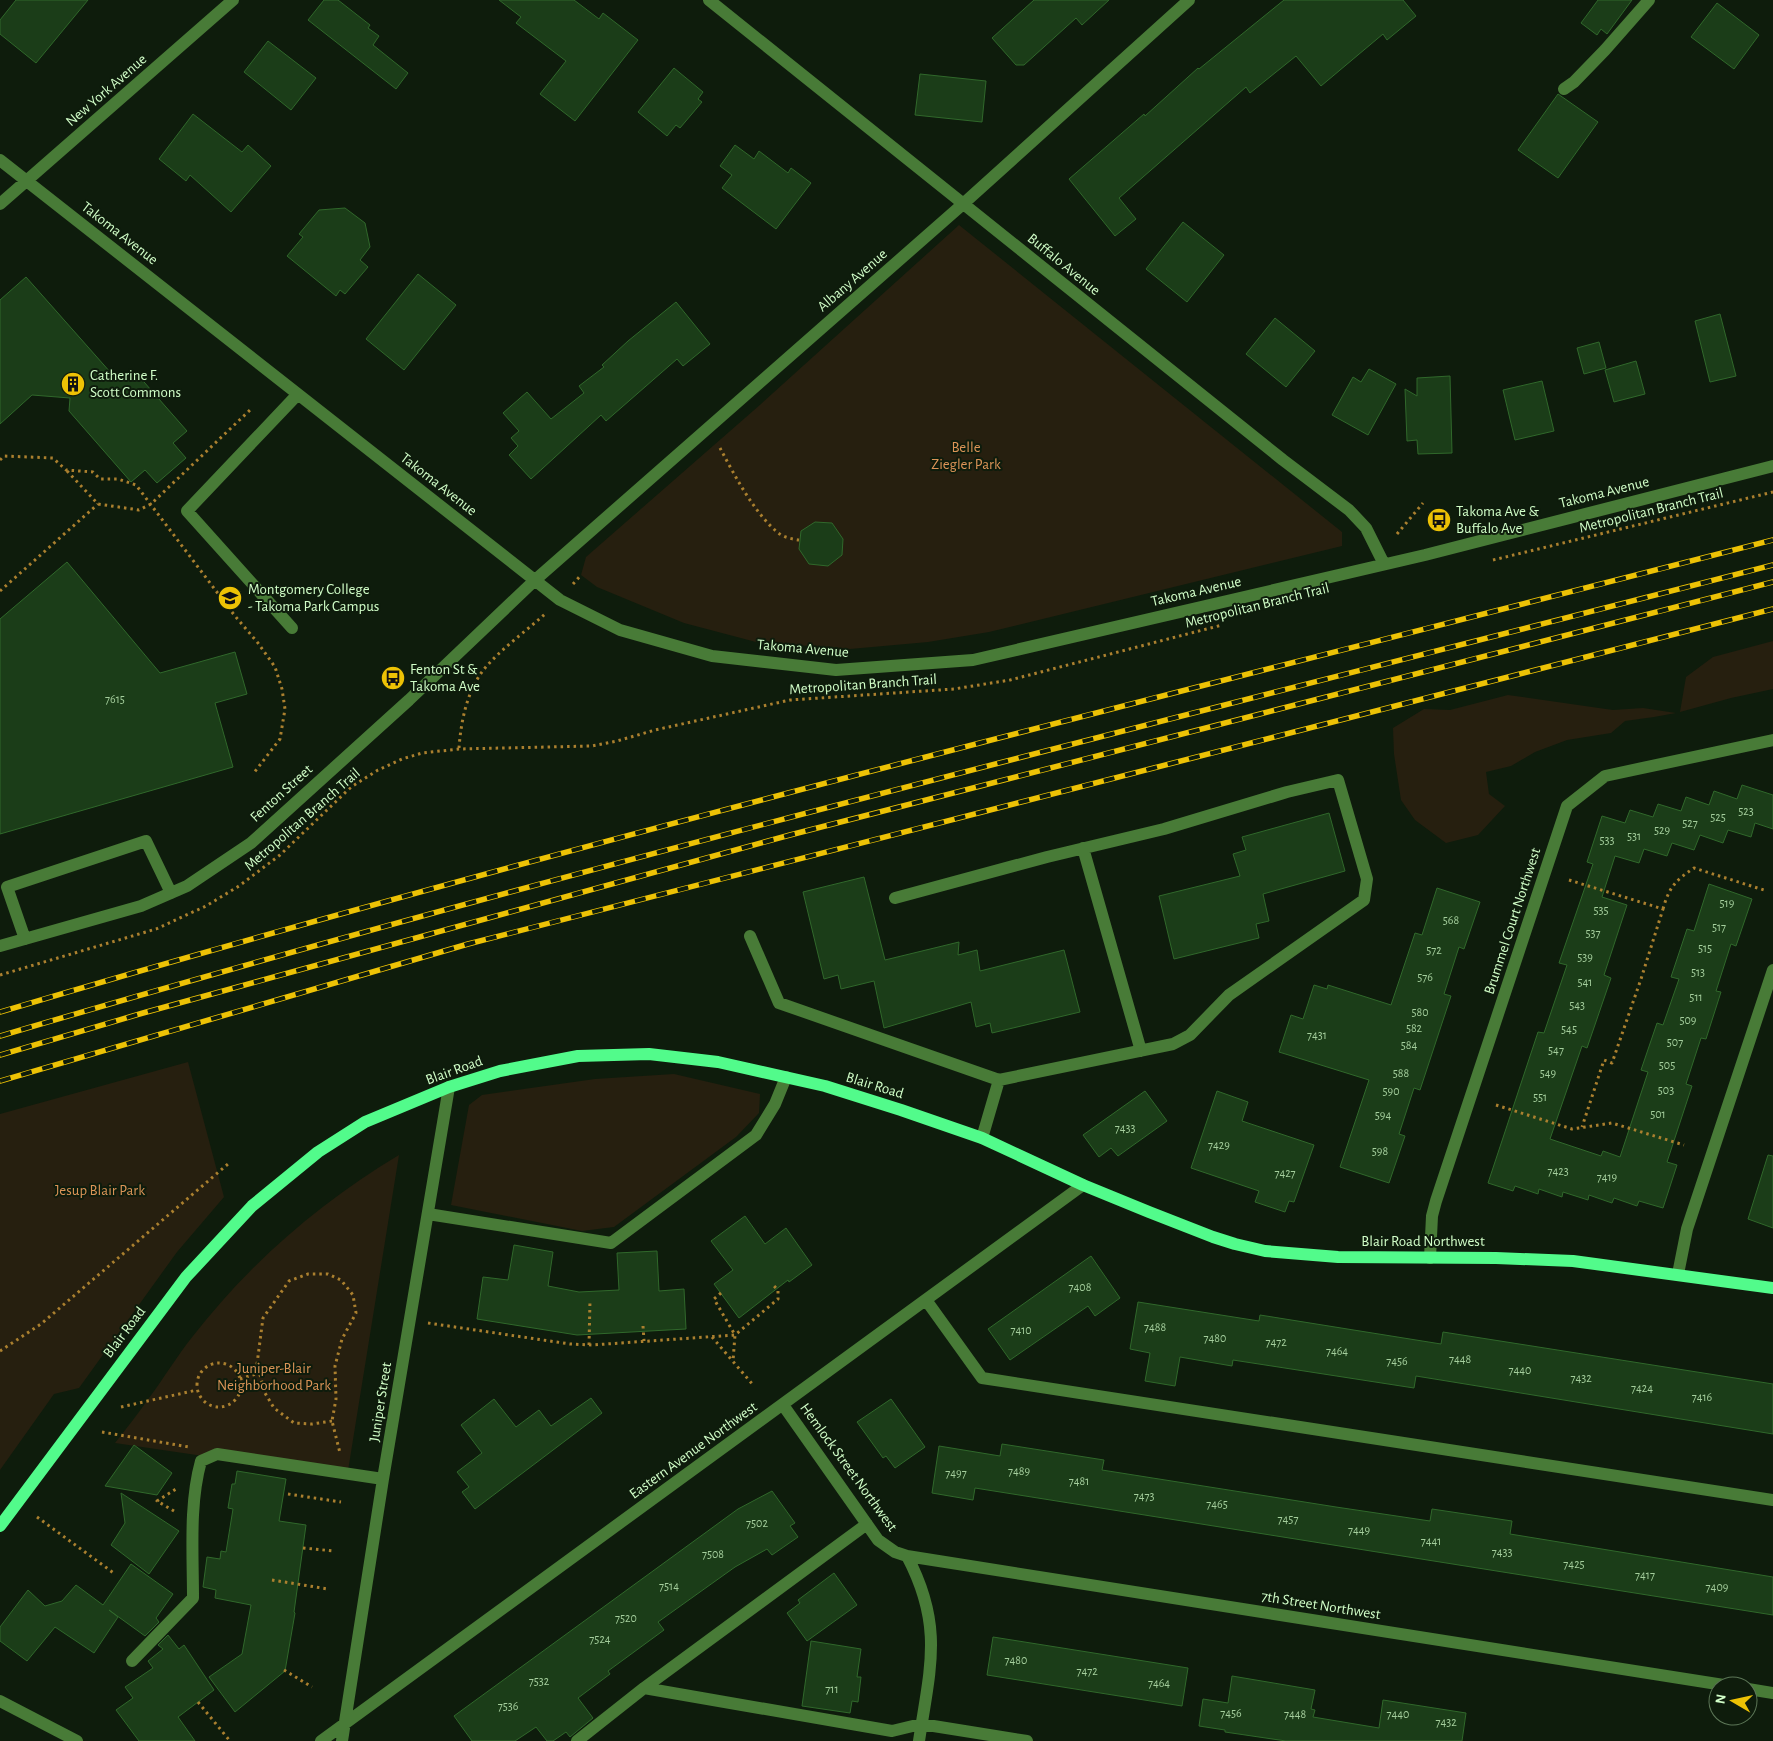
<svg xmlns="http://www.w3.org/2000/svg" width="1773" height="1741" viewBox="0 0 1773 1741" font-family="'Alegreya Sans',sans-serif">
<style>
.green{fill:#261f0f}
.building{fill:#1b3d18;stroke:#30682b}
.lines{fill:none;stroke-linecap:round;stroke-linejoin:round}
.path{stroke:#ab802f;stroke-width:3;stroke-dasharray:2.5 4;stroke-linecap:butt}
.minor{stroke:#487b37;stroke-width:12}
.major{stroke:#52fb8b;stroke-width:12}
.rail-casing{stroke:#edc205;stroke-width:5.5}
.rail{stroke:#0e1c0c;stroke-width:4;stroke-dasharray:11;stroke-linecap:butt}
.labels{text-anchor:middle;stroke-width:4;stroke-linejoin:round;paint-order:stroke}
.number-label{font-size:12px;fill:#a4ce9c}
.street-label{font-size:15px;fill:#d1fec8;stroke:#0e1c0c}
.poi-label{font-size:15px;fill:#d1fec8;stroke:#0e1c0c;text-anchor:start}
.park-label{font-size:15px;fill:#db9457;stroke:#0e1c0c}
</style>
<rect width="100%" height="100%" fill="#0e1c0c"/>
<path class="green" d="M 959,225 L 1342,532 L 1342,546 L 989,632 L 928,642 L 850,649 L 756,642 L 684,623 L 597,587 L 581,575 L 586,557 L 761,404 Z
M 1773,641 L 1773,689 L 1731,698 L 1680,712 L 1686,677 L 1713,657 Z
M 1508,695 L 1613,710 L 1643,708 L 1676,713 L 1654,717 L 1625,721 L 1611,733 L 1567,740 L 1535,752 L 1511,766 L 1486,772 L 1489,794 L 1505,806 L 1478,835 L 1446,843 L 1415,820 L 1401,800 L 1394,754 L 1393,728 L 1424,709 L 1450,710 Z
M 188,1062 L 224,1197 L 177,1252 L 79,1388 L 54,1394 L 0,1470 L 0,1114 Z
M 674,1074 L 760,1094 L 759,1113 L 736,1137 L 614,1227 L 582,1231 L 451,1205 L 469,1105 L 482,1095 L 595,1079 Z
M 399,1155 L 347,1477 L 115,1443 C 126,1429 138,1414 149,1398 C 164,1378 177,1356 193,1336 C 249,1264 320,1202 399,1155 Z"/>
<path class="building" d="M 16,0 L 88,0 L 36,63 L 0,34 L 0,20 Z
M 324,0 L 338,0 L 370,25 L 368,28 L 379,36 L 373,45 L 408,73 L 396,89 L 308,20 Z
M 499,0 L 574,0 L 599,19 L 603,13 L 638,40 L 575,121 L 540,94 L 566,61 L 516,23 L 521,17 Z
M 1034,0 L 1109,0 L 1082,25 L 1076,18 L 1024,65 L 1016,65 L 992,38 Z
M 1284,0 L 1403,0 L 1416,16 L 1387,40 L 1383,34 L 1321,86 L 1296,56 L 1250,93 L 1246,87 L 1119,198 L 1136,219 L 1115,236 L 1069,179 L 1144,114 L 1145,116 L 1198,68 L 1199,69 Z
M 1598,0 L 1632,0 L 1607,34 L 1601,29 L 1597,35 L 1581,23 Z
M 1717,3 L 1759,35 L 1734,69 L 1691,37 Z
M 268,41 L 316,78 L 291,110 L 244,72 Z
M 674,68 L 703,92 L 698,99 L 702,102 L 680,128 L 676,125 L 667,136 L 638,112 Z
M 920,74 L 986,81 L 982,122 L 915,115 Z
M 1558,94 L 1598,122 L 1558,178 L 1518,150 Z
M 193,114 L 242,152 L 248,145 L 271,166 L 231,212 L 190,175 L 186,181 L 159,159 Z
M 735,145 L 754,159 L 759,151 L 788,173 L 791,168 L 811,183 L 776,229 L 722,188 L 732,175 L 720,166 Z
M 345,208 L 365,223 L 370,247 L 360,260 L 368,267 L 345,294 L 340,290 L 336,296 L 287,256 L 303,237 L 299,234 L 319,210 Z
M 1183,222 L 1224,255 L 1187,302 L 1146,269 Z
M 418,274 L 456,305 L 404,370 L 366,339 Z
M 26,277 L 111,373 L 137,374 L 187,431 L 173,443 L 186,458 L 157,483 L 145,470 L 131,482 L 69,411 L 70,398 L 32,395 L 0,424 L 0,300 Z
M 676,302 L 710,344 L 683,366 L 677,359 L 606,421 L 601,415 L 531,479 L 509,455 L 518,446 L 511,438 L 519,431 L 503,413 L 527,392 L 551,419 L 584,393 L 579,386 L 604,367 L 602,365 L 628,341 Z
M 1720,314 L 1736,376 L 1710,382 L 1695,321 Z
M 1275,318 L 1315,351 L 1286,387 L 1246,354 Z
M 1599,342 L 1606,368 L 1584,374 L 1577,348 Z
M 1636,361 L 1645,394 L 1614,402 L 1605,370 Z
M 1369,369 L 1396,384 L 1368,435 L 1332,415 L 1353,377 L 1361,382 Z
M 1450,376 L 1452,453 L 1418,454 L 1417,440 L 1407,441 L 1405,389 L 1417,396 L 1417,378 Z
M 1542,381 L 1554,431 L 1515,440 L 1503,390 Z
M 815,522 L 832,523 L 843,539 L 842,555 L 828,566 L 809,564 L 799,549 L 801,531 Z
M 67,562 L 160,673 L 235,652 L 247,694 L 215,703 L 233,767 L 0,834 L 0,619 Z
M 1742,785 L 1773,795 L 1773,829 L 1755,823 L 1751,837 L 1728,830 L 1723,843 L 1700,835 L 1694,850 L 1672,843 L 1667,856 L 1644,849 L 1639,863 L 1615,856 L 1602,897 L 1627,905 L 1604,975 L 1611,978 L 1587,1048 L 1582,1046 L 1550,1139 L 1601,1156 L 1603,1151 L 1620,1157 L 1648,1072 L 1641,1070 L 1657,1023 L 1663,1025 L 1679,979 L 1671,977 L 1687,929 L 1694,931 L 1709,884 L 1752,899 L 1736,946 L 1731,944 L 1716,991 L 1721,992 L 1706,1039 L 1701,1038 L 1686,1084 L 1692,1086 L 1667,1162 L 1677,1165 L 1663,1208 L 1639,1201 L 1637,1206 L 1614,1198 L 1612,1203 L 1589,1195 L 1588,1200 L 1563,1192 L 1562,1197 L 1539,1189 L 1538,1194 L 1515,1186 L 1513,1191 L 1488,1183 L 1538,1032 L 1544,1033 L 1567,965 L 1559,963 L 1593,864 L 1587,862 L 1602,816 L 1625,823 L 1630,810 L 1653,817 L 1658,804 L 1681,811 L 1686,797 L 1709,805 L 1714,791 L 1737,799 Z
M 1329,813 L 1345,871 L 1263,894 L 1269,921 L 1256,924 L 1259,938 L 1174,959 L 1159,896 L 1240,876 L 1233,854 L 1246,850 L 1242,837 Z
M 864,877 L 885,960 L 959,942 L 958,955 L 977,950 L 980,971 L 1064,950 L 1080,1012 L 992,1033 L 990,1023 L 976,1027 L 971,1002 L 884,1028 L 874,981 L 841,989 L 838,975 L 824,979 L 803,892 Z
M 1437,888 L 1480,902 L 1464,949 L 1459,947 L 1444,994 L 1451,996 L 1420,1090 L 1414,1088 L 1399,1134 L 1405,1136 L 1389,1183 L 1340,1167 L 1369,1080 L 1279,1052 L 1291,1015 L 1303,1019 L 1314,985 L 1327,989 L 1328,985 L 1391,1005 L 1415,933 L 1422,935 Z
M 1145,1091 L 1167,1121 L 1118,1156 L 1111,1148 L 1099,1157 L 1083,1135 Z
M 1217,1091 L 1248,1102 L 1242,1121 L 1314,1145 L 1294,1202 L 1289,1201 L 1285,1212 L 1255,1202 L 1259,1191 L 1191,1168 Z
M 1768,1155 L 1773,1156 L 1773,1228 L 1748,1219 Z
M 745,1216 L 765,1244 L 786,1228 L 812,1265 L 789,1282 L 788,1280 L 739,1318 L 714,1284 L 733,1270 L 711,1241 Z
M 514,1245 L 553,1252 L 548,1286 L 579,1292 L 619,1290 L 617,1253 L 657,1251 L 659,1291 L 684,1289 L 686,1329 L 577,1335 L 477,1319 L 483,1277 L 508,1280 Z
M 1091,1256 L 1120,1298 L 1095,1316 L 1088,1306 L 1010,1360 L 988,1329 Z
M 1138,1302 L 1259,1321 L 1260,1315 L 1441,1344 L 1443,1332 L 1773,1384 L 1773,1434 L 1416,1376 L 1414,1388 L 1233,1360 L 1232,1366 L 1180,1357 L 1175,1386 L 1145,1381 L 1150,1353 L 1130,1349 Z
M 591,1398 L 602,1413 L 475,1509 L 462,1492 L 469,1487 L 457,1472 L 482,1453 L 461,1425 L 494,1399 L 516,1427 L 539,1410 L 551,1426 Z
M 891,1399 L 925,1447 L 895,1468 L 886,1456 L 883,1458 L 857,1422 Z
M 1002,1444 L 1104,1460 L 1102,1470 L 1336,1507 L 1430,1521 L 1432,1509 L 1512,1521 L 1510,1534 L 1773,1577 L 1773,1615 L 975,1488 L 973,1500 L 932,1493 L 939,1446 L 1000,1456 Z
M 134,1445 L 172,1473 L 157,1495 L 105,1486 Z
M 237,1471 L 286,1479 L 279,1521 L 306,1525 L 294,1612 L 295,1613 L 285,1671 L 235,1712 L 209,1677 L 242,1654 L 251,1605 L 215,1598 L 216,1590 L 203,1587 L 207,1557 L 220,1559 L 221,1551 L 226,1552 L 233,1509 L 228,1508 L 232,1484 L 235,1484 Z
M 772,1491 L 795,1523 L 790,1526 L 798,1537 L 772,1555 L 767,1549 L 735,1567 L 658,1622 L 664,1630 L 608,1671 L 610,1674 L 578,1698 L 593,1718 L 570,1737 L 566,1732 L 553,1741 L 547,1741 L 536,1727 L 515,1741 L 472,1741 L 454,1716 L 738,1509 Z
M 121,1493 L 179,1531 L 149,1574 L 111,1545 L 125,1523 Z
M 131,1564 L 173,1594 L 156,1618 L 159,1622 L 145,1636 L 109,1610 L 118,1617 L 94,1653 L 55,1627 L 27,1661 L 0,1641 L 0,1627 L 28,1590 L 45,1606 L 62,1601 L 76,1585 L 103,1605 Z
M 834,1573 L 857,1605 L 807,1641 L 787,1613 L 800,1603 L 798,1600 Z
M 168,1635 L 179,1649 L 184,1645 L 214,1690 L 178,1717 L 195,1741 L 139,1741 L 116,1710 L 133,1698 L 125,1687 L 153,1668 L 148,1661 L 163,1649 L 158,1645 Z
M 993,1637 L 1188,1668 L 1182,1706 L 987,1675 Z
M 811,1641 L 861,1649 L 857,1677 L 861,1677 L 858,1702 L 852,1701 L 850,1713 L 802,1706 Z
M 1232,1676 L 1315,1690 L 1311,1709 L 1315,1710 L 1313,1717 L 1379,1728 L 1383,1700 L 1466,1713 L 1462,1741 L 1286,1741 L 1225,1732 L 1225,1730 L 1199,1726 L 1203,1699 L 1228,1703 Z"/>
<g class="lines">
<path class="path" d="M 720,448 C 735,476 753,511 777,532 C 783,537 791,539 799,540
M 0,460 L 4,456 L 53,458 L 66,470 L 93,472 L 100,479 L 118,479 L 136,485 L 235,616 L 258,643 L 275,667 L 282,689 L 285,709 L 280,739 L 253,774
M 67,471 L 98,504 L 139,510 L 151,504 L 250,410
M 1397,534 L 1423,503
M 1493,560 L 1773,492
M 573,584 L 581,575
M 0,591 L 98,504
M 459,748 C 461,721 467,690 485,668 C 502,648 525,632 545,614
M 1569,880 L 1663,909 L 1641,979 L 1612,1063 L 1604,1060 L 1582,1127
M 1663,909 C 1669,887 1676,880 1694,868 L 1767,891
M 0,975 L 156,929 L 206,906 L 239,886 L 280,855 L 351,787 L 378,770 L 402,759 L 422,753 L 459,749 L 592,746 L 617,741 L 655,730 L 790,700 L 954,689 L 1010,680 L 1222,625
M 1496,1105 L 1572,1129 L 1612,1123 L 1684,1145
M 721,1293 L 714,1299 L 735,1335 L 733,1361
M 428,1323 L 570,1344 L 592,1345 L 735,1335 L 778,1299 L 778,1290 L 774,1286
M 643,1326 L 644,1341
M 712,1337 L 754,1386
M 589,1345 L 590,1300
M 0,1351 L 41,1324 L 228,1164
M197 1385a22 22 0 1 1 44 0a22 22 0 1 1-44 0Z
M 240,1379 L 259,1373
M 121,1407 L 197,1390
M 332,1421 L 312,1424 L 294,1423 L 274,1408 L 265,1393 L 257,1364 L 263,1318 L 289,1281 L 308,1274 L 328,1274 L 341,1280 L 353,1295 L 356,1313 L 342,1339 L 335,1366 L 336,1399 L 332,1421 L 340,1453
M 102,1432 L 189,1447
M 288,1494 L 341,1502
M 174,1511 L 157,1501 L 176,1489
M 37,1517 L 115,1574
M 303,1548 L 334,1551
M 272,1580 L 328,1589
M 284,1670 L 312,1687
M 198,1702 L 230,1741"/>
<path class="minor" d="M 709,0 L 1283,460 L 1349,510 L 1366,528 L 1384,564
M 1564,89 L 1574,82 L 1605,50 L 1649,0
M 0,160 L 560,600 L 620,630 L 712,656 L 836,670 L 973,660 L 1425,555 L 1773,466
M 0,204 L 233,0
M 292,628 L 187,511 L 298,394
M 1083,848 L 1141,1051
M 895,898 L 1047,857 L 1164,829 L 1287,792 L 1338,780 L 1367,879 L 1364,900 L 1229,995 L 1190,1035 L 1173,1044 L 999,1080
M 750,936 L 779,1003 L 999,1080 L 982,1138
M 25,939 L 7,887 L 146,841 L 171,893
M 0,946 L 141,906 L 187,886 L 251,843 L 409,700 L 534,581 L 963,204 L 1189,0
M 428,1214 L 611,1243 L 756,1135 L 775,1104 L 786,1077
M 1430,1258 L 1432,1216 L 1436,1201 L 1567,806 L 1605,776 L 1773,740
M 1678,1274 L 1687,1229 L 1773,970
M 926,1300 L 982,1378 L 1773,1500
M 783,1405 L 878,1540 L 895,1552 L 907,1556 C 944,1626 930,1668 919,1741
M 907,1556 L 1730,1686
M 132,1661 L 193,1598 C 193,1553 189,1504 201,1461 L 217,1454 L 383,1479
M 644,1688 L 892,1731 L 921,1724 L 1027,1741
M 1748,1689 L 1773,1693
M 0,1701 L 77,1741
M 321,1741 L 1083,1185
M 342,1741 L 383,1479 L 449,1087
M 577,1741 L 644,1688 L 867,1524"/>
<path class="major" d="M 0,1526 L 186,1277 L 252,1206 L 318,1152 L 365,1122 L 449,1087 L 500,1071 L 578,1056 L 649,1054 L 718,1062 L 825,1086 L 901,1110 L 982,1138 L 1083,1185 L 1149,1212 L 1213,1237 L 1235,1244 L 1265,1251 L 1338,1257 L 1496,1258 L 1573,1261 L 1773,1288"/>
<g class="rail-casing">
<path id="rail" d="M 0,1012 C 586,838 1181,692 1773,540
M 0,1036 C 587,863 1181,717 1773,565
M 0,1055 L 143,1013 L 790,835 L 1773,582
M 0,1081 L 468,944 L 1773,609"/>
</g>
<use href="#rail" class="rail"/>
</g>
<defs>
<g id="building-disc" transform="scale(1.25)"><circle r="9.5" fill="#edc205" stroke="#0e1c0c"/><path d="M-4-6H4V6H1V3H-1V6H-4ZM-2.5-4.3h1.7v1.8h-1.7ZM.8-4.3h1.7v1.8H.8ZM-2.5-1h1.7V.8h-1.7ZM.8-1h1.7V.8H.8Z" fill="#111"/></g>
<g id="bus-disc" transform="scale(1.25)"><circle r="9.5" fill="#edc205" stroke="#0e1c0c"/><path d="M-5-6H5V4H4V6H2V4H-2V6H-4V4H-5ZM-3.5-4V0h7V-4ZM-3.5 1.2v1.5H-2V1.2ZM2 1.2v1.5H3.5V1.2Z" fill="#111"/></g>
<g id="university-disc" transform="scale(1.25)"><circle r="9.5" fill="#edc205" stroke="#0e1c0c"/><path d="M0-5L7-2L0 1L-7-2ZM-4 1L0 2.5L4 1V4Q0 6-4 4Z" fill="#111"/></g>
</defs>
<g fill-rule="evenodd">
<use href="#building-disc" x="73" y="384"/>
<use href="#bus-disc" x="1439" y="520"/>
<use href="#university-disc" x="230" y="598"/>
<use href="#bus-disc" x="393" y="678"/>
</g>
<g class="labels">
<g class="number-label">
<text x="115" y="703">7615</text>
<text x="1746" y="815">523</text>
<text x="1718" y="821">525</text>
<text x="1690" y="827">527</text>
<text x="1662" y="834">529</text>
<text x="1634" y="840">531</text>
<text x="1607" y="844">533</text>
<text x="1727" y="907">519</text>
<text x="1601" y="914">535</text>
<text x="1451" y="924">568</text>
<text x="1719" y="931">517</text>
<text x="1593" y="937">537</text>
<text x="1705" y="952">515</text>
<text x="1434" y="954">572</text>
<text x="1585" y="961">539</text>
<text x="1698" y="976">513</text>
<text x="1425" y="981">576</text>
<text x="1585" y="986">541</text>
<text x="1696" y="1001">511</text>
<text x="1577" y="1009">543</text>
<text x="1420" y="1016">580</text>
<text x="1688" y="1024">509</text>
<text x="1414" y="1032">582</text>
<text x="1569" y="1033">545</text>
<text x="1317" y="1039">7431</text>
<text x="1675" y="1046">507</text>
<text x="1409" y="1049">584</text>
<text x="1556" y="1054">547</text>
<text x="1667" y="1069">505</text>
<text x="1401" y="1077">588</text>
<text x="1548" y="1077">549</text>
<text x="1666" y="1094">503</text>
<text x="1391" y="1095">590</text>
<text x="1540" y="1101">551</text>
<text x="1658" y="1118">501</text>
<text x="1383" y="1119">594</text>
<text x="1125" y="1132">7433</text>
<text x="1219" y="1149">7429</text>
<text x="1380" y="1155">598</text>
<text x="1558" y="1175">7423</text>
<text x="1285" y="1177">7427</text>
<text x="1607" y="1181">7419</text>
<text x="1080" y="1291">7408</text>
<text x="1155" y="1331">7488</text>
<text x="1021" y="1334">7410</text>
<text x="1215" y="1342">7480</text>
<text x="1276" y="1346">7472</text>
<text x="1337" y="1355">7464</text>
<text x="1460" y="1363">7448</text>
<text x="1397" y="1365">7456</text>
<text x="1520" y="1374">7440</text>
<text x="1581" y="1382">7432</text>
<text x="1642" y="1392">7424</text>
<text x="1702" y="1401">7416</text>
<text x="1019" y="1475">7489</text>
<text x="956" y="1477">7497</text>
<text x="1079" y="1485">7481</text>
<text x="1144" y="1500">7473</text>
<text x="1217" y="1508">7465</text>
<text x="1288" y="1523">7457</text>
<text x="757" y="1527">7502</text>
<text x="1359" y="1534">7449</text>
<text x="1431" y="1545">7441</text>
<text x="1502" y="1556">7433</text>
<text x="713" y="1558">7508</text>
<text x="1574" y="1568">7425</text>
<text x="1645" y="1579">7417</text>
<text x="669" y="1590">7514</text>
<text x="1717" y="1591">7409</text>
<text x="626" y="1622">7520</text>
<text x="600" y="1643">7524</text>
<text x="1016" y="1664">7480</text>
<text x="1087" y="1675">7472</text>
<text x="539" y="1685">7532</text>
<text x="1159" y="1687">7464</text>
<text x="832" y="1693">711</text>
<text x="508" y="1710">7536</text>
<text x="1231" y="1717">7456</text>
<text x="1295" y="1718">7448</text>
<text x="1398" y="1718">7440</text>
<text x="1446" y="1726">7432</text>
</g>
<g class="street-label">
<text transform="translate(106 90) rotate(-41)" y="5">New York Avenue</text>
<text transform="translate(120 233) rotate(38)" y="5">Takoma Avenue</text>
<text transform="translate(1064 264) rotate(39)" y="5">Buffalo Avenue</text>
<text transform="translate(852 280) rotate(-41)" y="5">Albany Avenue</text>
<text transform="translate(439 484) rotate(38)" y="5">Takoma Avenue</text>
<text transform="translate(1604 492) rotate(-14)" y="5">Takoma Avenue</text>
<text transform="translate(1651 510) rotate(-14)" y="5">Metropolitan Branch Trail</text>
<text transform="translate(1196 591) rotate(-13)" y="5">Takoma Avenue</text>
<text transform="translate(1257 605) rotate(-14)" y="5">Metropolitan Branch Trail</text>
<text transform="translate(803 648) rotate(5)" y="5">Takoma Avenue</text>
<text transform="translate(863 684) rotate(-4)" y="5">Metropolitan Branch Trail</text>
<text transform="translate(281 793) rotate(-42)" y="5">Fenton Street</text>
<text transform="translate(302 819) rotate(-41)" y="5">Metropolitan Branch Trail</text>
<text transform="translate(1512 921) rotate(-72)" y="5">Brummel Court Northwest</text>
<text transform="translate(454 1070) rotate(-20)" y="5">Blair Road</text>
<text transform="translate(875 1085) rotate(17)" y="5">Blair Road</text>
<text x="1423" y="1246">Blair Road Northwest</text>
<text transform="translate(124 1332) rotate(-53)" y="5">Blair Road</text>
<text transform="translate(380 1402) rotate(-81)" y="5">Juniper Street</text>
<text transform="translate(693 1450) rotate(-36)" y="5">Eastern Avenue Northwest</text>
<text transform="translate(849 1467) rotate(54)" y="5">Hemlock Street Northwest</text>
<text transform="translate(1321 1605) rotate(9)" y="5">7th Street Northwest</text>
</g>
<g class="poi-label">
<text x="90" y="380">Catherine F.<tspan x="90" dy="17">Scott Commons</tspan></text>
<text x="1456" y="516">Takoma Ave &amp;<tspan x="1456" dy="17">Buffalo Ave</tspan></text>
<text x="248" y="594">Montgomery College<tspan x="248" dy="17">- Takoma Park Campus</tspan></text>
<text x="410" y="674">Fenton St &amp;<tspan x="410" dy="17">Takoma Ave</tspan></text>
</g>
<g class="park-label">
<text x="966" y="452">Belle<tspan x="966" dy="17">Ziegler Park</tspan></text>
<text x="100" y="1195">Jesup Blair Park</text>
<text x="274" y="1373">Juniper-Blair<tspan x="274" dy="17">Neighborhood Park</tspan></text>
</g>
</g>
<g transform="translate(1733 1701) rotate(279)"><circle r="24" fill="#0e1c0c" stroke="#5c7657"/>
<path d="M0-4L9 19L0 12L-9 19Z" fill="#edc205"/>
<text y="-8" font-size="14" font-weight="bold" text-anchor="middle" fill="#d1fec8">N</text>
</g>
</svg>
